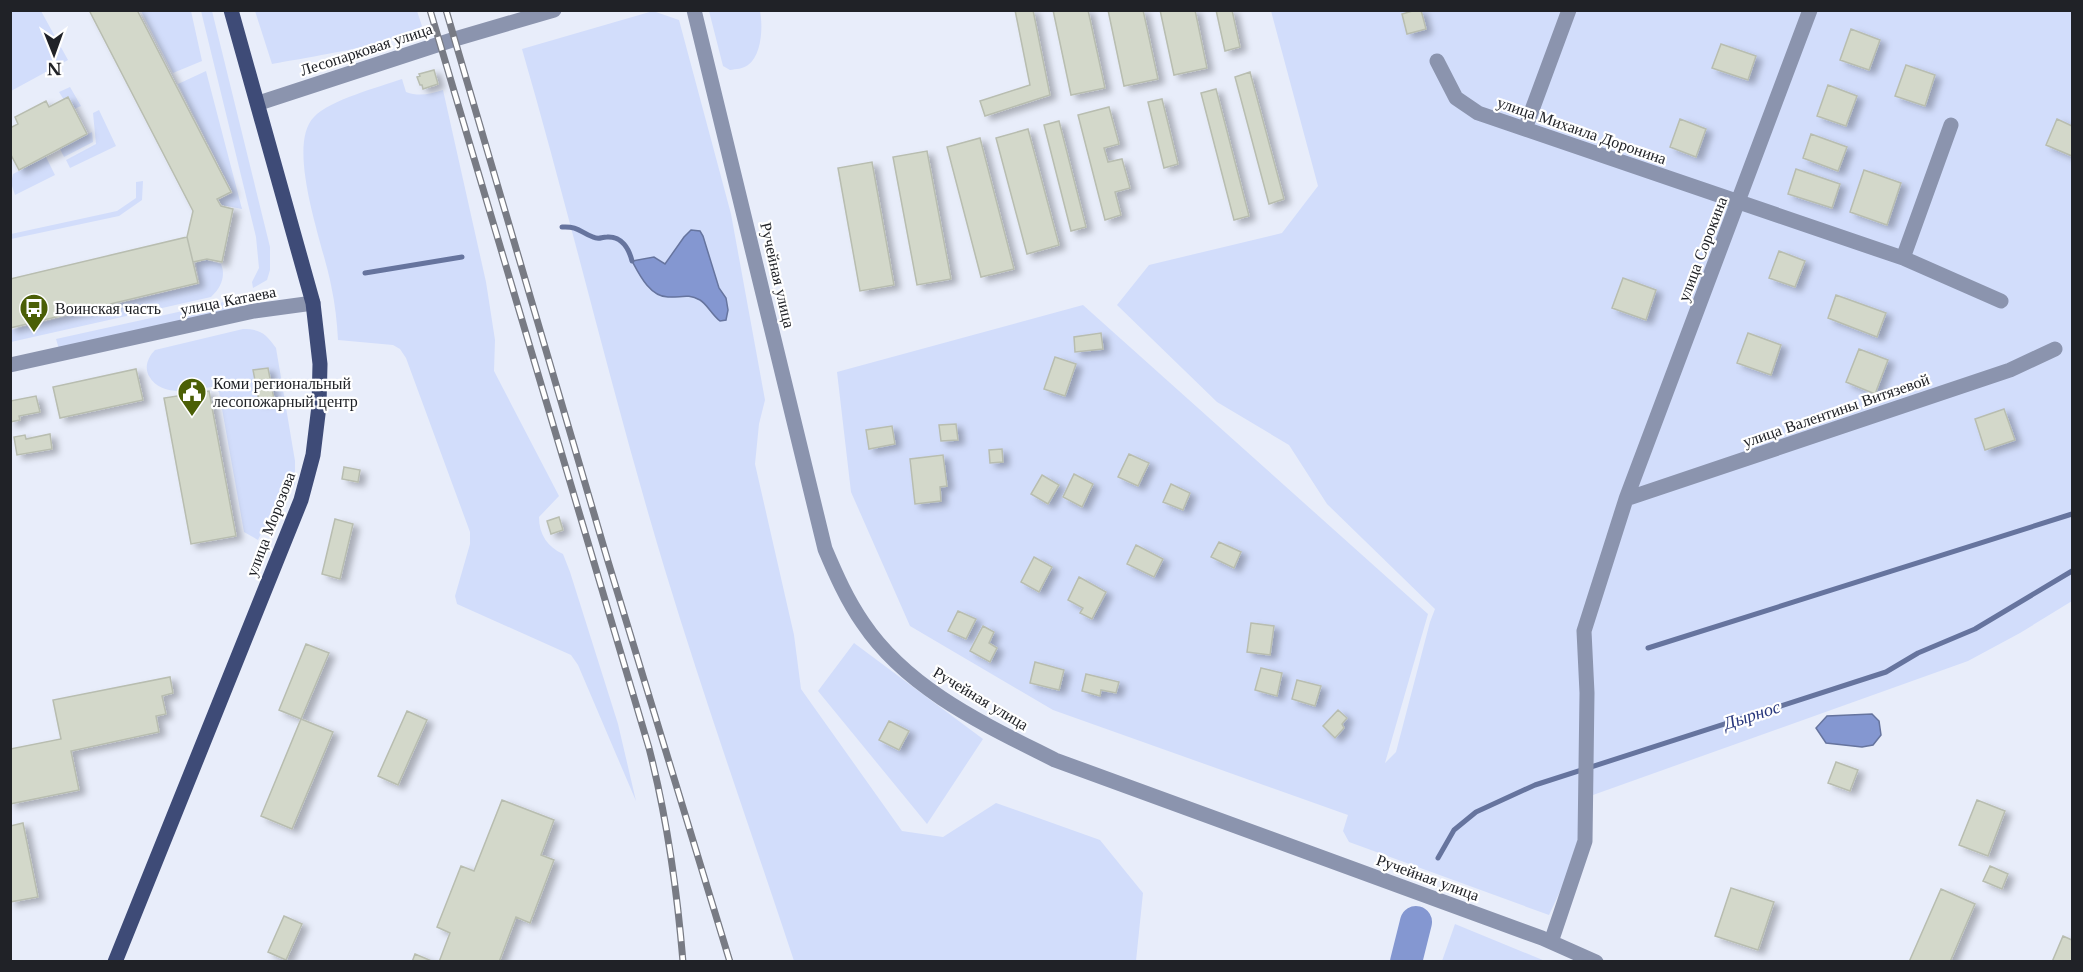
<svg xmlns="http://www.w3.org/2000/svg" width="2083" height="972" viewBox="0 0 2083 972" font-family="'Libre Baskerville',serif">
<style>
.green{fill:#d2ddfb}
.water{fill:#8497d1;stroke:#66749e;stroke-width:1.5}
.lines{fill:none;stroke-linecap:round;stroke-linejoin:round}
.stream{stroke:#66749e;stroke-width:5}
.river{stroke:#8497d1;stroke-width:32}
.building{fill:#d3d8ca;stroke:#b8bdb0;stroke-width:1.5;filter:url(#shadow)}
.minor{stroke:#8b94ae;stroke-width:15}
.major{stroke:#3e4b77;stroke-width:15}
.rail-casing{stroke:#787b84;stroke-width:7}
.rail{stroke:#fff;stroke-width:4.5;stroke-dasharray:14;stroke-linecap:butt}
.labels{text-anchor:middle;stroke-width:4.5;stroke-linejoin:round;paint-order:stroke}
.street-label{font-size:16px;fill:#202227;stroke:#fff}
.poi-label{font-size:16px;fill:#202227;stroke:#fff;text-anchor:start}
.water-label{font-size:18px;font-style:italic;fill:#28377d;stroke:#fff}
</style>
<defs>
<filter id="shadow"><feDropShadow dx="6" dy="4" stdDeviation="3" flood-color="#0004"/></filter>
</defs>
<rect width="100%" height="100%" fill="#e8edfa"/>
<path class="green" d="M 11,10 L 41,11 L 68,60 L 11,91 Z
M 141,11 L 191,11 L 202,61 L 173,73 Z
M 201,11 L 212,11 L 270,247 L 270,270 L 267,280 L 253,288 L 252,282 L 259,268 L 256,237 Z
M 255,11 L 417,11 L 422,26 C 409,42 298,59 272,64 Z
M 653,11 L 679,20 L 731,214 L 765,400 L 759,424 L 755,464 L 794,635 L 801,689 L 902,831 L 943,837 L 996,803 L 1100,840 L 1143,893 L 1136,961 L 794,961 C 751,831 705,702 665,570 C 613,398 572,222 522,49 Z
M 709,11 L 760,11 C 763,26 762,55 748,65 C 743,69 736,69 730,70 L 723,66 Z
M 1271,11 L 2072,11 L 2072,601 L 2020,633 L 1968,661 L 1579,800 L 1578,839 L 1565,881 L 1549,915 L 1349,842 L 1343,831 L 1348,815 L 1053,710 L 910,626 L 851,492 L 837,372 L 1083,305 L 1428,614 L 1385,763 L 1396,752 L 1430,622 L 1435,609 L 1327,504 L 1289,445 L 1217,402 L 1117,305 L 1149,265 L 1282,233 L 1318,186 Z
M 206,71 L 242,209 L 222,205 L 219,200 L 233,193 L 178,84 Z
M 402,79 L 406,92 C 419,97 430,94 443,90 L 486,282 L 495,340 L 494,371 L 559,496 L 539,517 C 539,535 548,547 563,554 L 570,572 L 618,724 L 636,801 L 578,665 L 571,655 L 457,604 L 455,596 L 470,544 L 470,532 L 406,358 L 400,349 L 393,345 L 338,340 C 337,322 335,303 331,285 C 324,247 285,146 314,117 C 330,100 379,87 402,79 Z
M 70,87 L 81,106 L 74,109 L 64,100 L 59,92 Z
M 99,110 L 116,146 L 70,168 L 66,160 L 96,144 L 93,113 Z
M 92,132 L 93,142 L 64,157 L 60,149 Z
M 46,157 L 55,175 L 15,195 L 11,183 L 13,174 Z
M 143,181 L 142,200 L 119,216 L 11,239 L 11,234 L 117,211 L 136,198 L 136,182 Z
M 206,260 L 221,264 C 226,276 221,288 211,297 L 11,342 L 11,330 L 200,284 L 196,263 Z
M 246,297 L 248,307 L 59,349 L 56,339 Z
M 243,329 C 261,329 266,334 276,348 L 295,461 L 295,484 L 271,514 L 258,540 L 244,532 L 219,392 L 212,387 C 192,390 161,398 149,376 C 144,367 148,357 155,350 Z
M 854,643 L 983,739 L 927,824 L 818,691 Z
M 1455,924 L 1545,961 L 1442,961 Z"/>
<path class="water" d="M 691,230 L 700,231 L 703,236 L 719,288 L 726,298 L 728,310 L 726,320 L 720,321 C 712,315 707,304 700,300 C 687,293 681,298 668,297 C 650,297 639,274 632,261 L 654,257 L 665,264 L 684,237 Z
M 1872,714 L 1879,721 L 1881,735 L 1873,745 L 1862,747 L 1826,743 L 1816,728 L 1827,716 Z"/>
<g class="lines">
<path class="stream" d="M 562,227 C 578,226 580,232 593,237 C 599,240 601,237 607,237 C 622,236 629,249 632,261
M 365,273 L 462,257
M 1648,648 L 2072,514
M 1438,858 L 1454,830 L 1476,812 L 1535,785 L 1886,672 L 1918,653 L 1975,629 L 2072,571"/>
<path class="river" d="M 1406,962 L 1416,922"/>
</g>
<path class="building" d="M 89,10 L 137,10 L 231,192 L 217,199 L 221,206 L 233,209 L 222,262 L 207,259 L 193,262 L 187,237 L 193,211 Z
M 1015,10 L 1033,10 L 1050,95 L 985,116 L 980,101 L 1030,85 Z
M 1053,10 L 1088,10 L 1105,88 L 1071,95 Z
M 1108,10 L 1143,10 L 1158,79 L 1124,86 Z
M 1160,10 L 1195,10 L 1207,68 L 1174,75 Z
M 1216,10 L 1232,10 L 1240,47 L 1225,51 Z
M 1416,10 L 1421,10 L 1426,29 L 1407,34 L 1402,14 Z
M 1851,29 L 1880,40 L 1869,70 L 1840,60 Z
M 1721,44 L 1756,56 L 1748,80 L 1712,68 Z
M 1906,65 L 1935,75 L 1925,106 L 1895,96 Z
M 434,70 L 438,84 L 423,89 L 422,85 L 420,85 L 417,77 L 420,76 L 419,74 Z
M 1250,72 L 1284,199 L 1269,204 L 1235,77 Z
M 1828,85 L 1857,96 L 1846,126 L 1817,116 Z
M 1216,89 L 1249,216 L 1234,220 L 1201,93 Z
M 68,97 L 87,134 L 19,170 L 10,153 L 10,128 L 18,124 L 15,117 L 46,101 L 49,107 Z
M 1162,99 L 1178,164 L 1164,168 L 1148,102 Z
M 1109,107 L 1119,144 L 1104,148 L 1108,162 L 1122,159 L 1130,188 L 1115,192 L 1121,215 L 1105,220 L 1078,115 Z
M 1680,119 L 1706,129 L 1696,157 L 1670,147 Z
M 2057,119 L 2072,126 L 2072,156 L 2046,145 Z
M 1059,121 L 1086,227 L 1071,231 L 1044,125 Z
M 1028,129 L 1059,245 L 1027,254 L 996,138 Z
M 1811,134 L 1847,147 L 1838,171 L 1803,158 Z
M 980,138 L 1014,269 L 981,277 L 947,147 Z
M 927,151 L 951,279 L 917,285 L 893,157 Z
M 872,162 L 894,285 L 860,291 L 838,168 Z
M 1796,169 L 1840,184 L 1832,208 L 1788,194 Z
M 1864,170 L 1901,183 L 1887,225 L 1850,212 Z
M 187,237 L 198,283 L 10,328 L 10,279 Z
M 1779,251 L 1805,261 L 1795,287 L 1769,278 Z
M 1623,278 L 1656,290 L 1646,320 L 1612,308 Z
M 1836,295 L 1886,313 L 1877,337 L 1828,318 Z
M 1101,333 L 1103,349 L 1075,352 L 1074,337 Z
M 1748,333 L 1781,345 L 1771,375 L 1737,363 Z
M 1859,349 L 1888,360 L 1875,394 L 1846,382 Z
M 1055,357 L 1076,364 L 1065,396 L 1044,389 Z
M 268,368 L 274,399 L 259,401 L 253,370 Z
M 136,369 L 143,400 L 60,418 L 53,387 Z
M 209,391 L 236,536 L 191,544 L 164,398 Z
M 36,396 L 40,412 L 19,416 L 20,420 L 10,422 L 10,401 Z
M 2004,409 L 2015,440 L 1985,450 L 1975,419 Z
M 956,424 L 958,440 L 941,441 L 939,425 Z
M 892,426 L 895,444 L 869,449 L 866,430 Z
M 50,434 L 52,449 L 17,455 L 14,437 L 25,435 L 26,439 Z
M 1002,449 L 1003,462 L 990,463 L 989,450 Z
M 1129,454 L 1149,463 L 1138,486 L 1118,477 Z
M 943,455 L 947,486 L 940,487 L 941,501 L 915,504 L 910,459 Z
M 344,467 L 360,470 L 358,482 L 342,479 Z
M 1074,474 L 1093,484 L 1082,507 L 1063,497 Z
M 1042,475 L 1059,485 L 1048,504 L 1031,494 Z
M 1171,484 L 1190,493 L 1183,510 L 1163,502 Z
M 559,517 L 563,530 L 551,534 L 547,521 Z
M 335,519 L 353,524 L 340,579 L 322,574 Z
M 1219,542 L 1241,552 L 1234,568 L 1211,557 Z
M 1136,545 L 1163,559 L 1154,577 L 1127,564 Z
M 1034,557 L 1052,567 L 1039,592 L 1021,582 Z
M 1079,577 L 1106,592 L 1092,619 L 1080,613 L 1083,608 L 1068,600 Z
M 958,611 L 976,619 L 966,639 L 948,631 Z
M 1251,623 L 1274,626 L 1270,655 L 1247,652 Z
M 983,626 L 994,632 L 989,643 L 997,648 L 990,662 L 970,651 Z
M 306,644 L 329,653 L 301,719 L 279,710 Z
M 1035,662 L 1064,670 L 1059,690 L 1030,683 Z
M 1261,668 L 1282,673 L 1277,696 L 1255,690 Z
M 1086,674 L 1119,682 L 1116,693 L 1101,690 L 1100,696 L 1082,691 Z
M 170,677 L 173,693 L 162,696 L 166,714 L 156,716 L 159,732 L 71,751 L 79,790 L 10,804 L 10,749 L 61,739 L 53,700 Z
M 1297,680 L 1321,686 L 1315,706 L 1292,699 Z
M 1338,710 L 1347,718 L 1342,724 L 1344,728 L 1335,738 L 1323,726 Z
M 407,711 L 427,720 L 398,785 L 378,776 Z
M 301,719 L 333,732 L 292,829 L 261,816 Z
M 889,721 L 909,731 L 899,750 L 879,740 Z
M 1836,762 L 1858,770 L 1850,791 L 1828,783 Z
M 502,800 L 554,820 L 541,855 L 554,860 L 530,923 L 516,917 L 499,962 L 439,962 L 450,933 L 437,927 L 461,866 L 474,871 Z
M 1977,800 L 2005,811 L 1988,856 L 1959,845 Z
M 23,823 L 38,897 L 10,902 L 10,826 Z
M 1990,866 L 2008,874 L 2002,889 L 1983,881 Z
M 1731,888 L 1774,902 L 1758,950 L 1715,936 Z
M 1941,889 L 1975,904 L 1950,962 L 1909,962 Z
M 284,916 L 302,924 L 286,960 L 268,952 Z
M 2063,936 L 2072,940 L 2072,962 L 2052,962 Z
M 415,954 L 434,962 L 412,962 Z"/>
<g class="lines">
<path class="minor" d="M 694,10 L 825,549 C 836,575 847,600 863,623 C 908,690 986,725 1055,760 L 1542,938 L 1596,962
M 1437,61 L 1456,98 L 1478,113 L 1903,258 L 2001,301
M 259,103 L 455,39 L 554,10
M 1525,129 L 1569,10
M 1903,258 L 1951,125
M 10,365 L 254,311 L 313,303
M 1626,499 L 2010,370 L 2055,349
M 1551,942 L 1585,841 L 1587,693 L 1584,631 L 1626,499 L 1810,10"/>
<path class="major" d="M 115,962 L 301,500 L 313,455 L 319,406 L 320,364 L 313,303 L 231,10"/>
<g class="rail-casing">
<path id="rail" d="M 430,10 L 649,748 C 667,818 677,889 683,962
M 446,10 L 607,558 L 730,962"/>
</g>
<use href="#rail" class="rail"/>
</g>
<defs>
<g id="bus-pin" transform="scale(1.5)"><path d="M0 17L-7.5 6A9.5 9.5 0 1 1 7.5 6Z" fill="#4b5f06" stroke="#fff"/><path d="M-5-6H5V4H4V6H2V4H-2V6H-4V4H-5ZM-3.5-4V0h7V-4ZM-3.5 1.2v1.5H-2V1.2ZM2 1.2v1.5H3.5V1.2Z" fill="#fff"/></g>
<g id="civic-pin" transform="scale(1.5)"><path d="M0 17L-7.5 6A9.5 9.5 0 1 1 7.5 6Z" fill="#4b5f06" stroke="#fff"/><path d="M-.6-6.5H3V-4.5H.6V-3L4-1V1h2V6H-6V1h2V-1L-.6-3ZM-1.2 2.5V6h2.4V2.5Z" fill="#fff"/></g>
</defs>
<g fill-rule="evenodd">
<use href="#bus-pin" x="34" y="308"/>
<use href="#civic-pin" x="192" y="392"/>
</g>
<g class="labels">
<g class="street-label">
<text transform="translate(366 49) rotate(-18)" y="6">Лесопарковая улица</text>
<text transform="translate(1582 130) rotate(19)" y="6">улица Михаила Доронина</text>
<text transform="translate(1702 249) rotate(-69)" y="6">улица Сорокина</text>
<text transform="translate(778 275) rotate(77)" y="6">Ручейная улица</text>
<text transform="translate(228 300) rotate(-11)" y="6">улица Катаева</text>
<text transform="translate(1836 410) rotate(-19)" y="6">улица Валентины Витязевой</text>
<text transform="translate(270 524) rotate(-69)" y="6">улица Морозова</text>
<text transform="translate(981 698) rotate(31)" y="6">Ручейная улица</text>
<text transform="translate(1428 877) rotate(20)" y="6">Ручейная улица</text>
</g>
<g class="poi-label">
<text x="55" y="314">Воинская часть</text>
<text x="213" y="389">Коми региональный<tspan x="213" dy="18">лесопожарный центр</tspan></text>
</g>
<g class="water-label">
<text transform="translate(1752 715) rotate(-18)" y="6">Дырнос</text>
</g>
</g>
<rect width="2083" height="972" fill="none" stroke="#202227" stroke-width="24"/>
<g transform="translate(54 54) rotate(179)" stroke="#ffffff" stroke-width="4.5" paint-order="stroke">
<path d="M0-4.5L10 22L0 15L-10 22Z" fill="#202227"/>
<text y="-9" font-size="16" font-weight="bold" text-anchor="middle" fill="#202227">N</text>
</g>
</svg>
